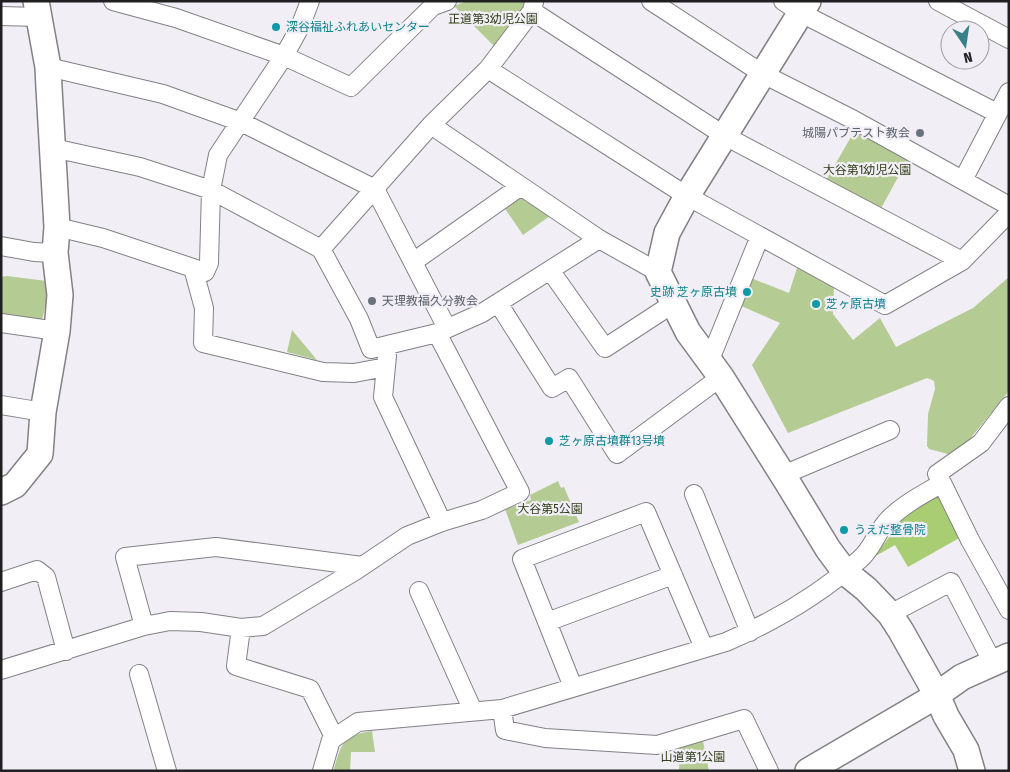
<svg xmlns="http://www.w3.org/2000/svg" width="1010" height="772" viewBox="0 0 1010 772" font-family="'Fira Sans Condensed','Noto Sans JP',sans-serif">
<style>
.green{fill:#b4cc93}
.forest{fill:#a9cd73}
.lines{fill:none;stroke-linecap:round;stroke-linejoin:round}
.street-casing{stroke:#828086;stroke-width:20}
.secondary-casing{stroke:#828086;stroke-width:28}
.street{stroke:#fff;stroke-width:18}
.secondary{stroke:#fff;stroke-width:25}
.culture-dot{fill:#0f9aa8;stroke:#f1eff5;stroke-width:2}
.worship-dot{fill:#6b7280;stroke:#f1eff5;stroke-width:2}
.labels{text-anchor:middle;stroke-width:4.5;stroke-linejoin:round;paint-order:stroke}
.park-label{font-size:12px;fill:#303e19;stroke:#f1eff5}
.culture-label{font-size:12px;fill:#0d838f;stroke:#f1eff5;text-anchor:start}
.worship-label{font-size:12px;fill:#5b616d;stroke:#f1eff5;text-anchor:end}
</style>
<rect width="100%" height="100%" fill="#f1eff5"/>
<path class="green" d="M 467,1 L 525,1 L 525,10 L 495,47 L 454,6 Z
M 855,130 L 908,159 L 879,212 L 825,182 Z
M 524,196 L 550,216 L 523,235 L 504,207 Z
M 798,265 L 834,287 L 833,314 L 853,340 L 880,318 L 896,347 L 973,308 L 1009,277 L 1009,391 L 965,445 L 952,454 L 948,454 L 929,449 L 927,446 L 928,414 L 935,389 L 934,381 L 927,378 L 788,433 L 752,365 L 780,323 L 739,305 L 751,278 L 789,293 Z
M 7,276 L 47,281 L 47,299 L 41,324 L 1,318 L 1,277 Z
M 292,330 L 317,360 L 287,352 Z
M 558,481 L 561,488 L 564,487 L 579,522 L 518,545 L 505,509 L 531,500 L 530,495 Z
M 372,731 L 375,752 L 351,752 L 350,771 L 333,771 C 342,744 341,736 372,731 Z
M 703,741 L 709,771 L 679,771 L 680,747 Z"/>
<path class="forest" d="M 938,491 L 961,537 L 908,567 L 895,545 L 874,557 L 913,506 Z"/>
<g class="lines">
<g class="street-casing">
<path id="street" d="M 113,1 L 176,18 L 284,56 L 351,87 L 433,6 L 447,1
M 651,1 L 763,74 L 854,120 L 1009,206
M 783,1 L 801,13 L 997,113
M 938,1 L 1009,39
M 532,11 L 725,136 L 962,261
M 1,16 L 38,17
M 48,67 L 163,94 L 241,122 L 375,189 L 447,328
M 488,69 L 687,196 L 885,305 L 962,261 L 1009,213
M 431,125 L 599,239 L 658,272
M 53,148 L 140,167 L 211,190 L 321,249 L 359,319 L 371,349 L 437,333 L 482,313 L 599,239
M 963,180 L 1009,92
M 57,227 L 103,238 L 205,272 L 209,263 L 211,190 L 218,155 L 284,56 L 300,27 L 310,1
M 1,246 L 34,252 L 55,253
M 321,249 L 431,125 L 488,69 L 532,11 L 534,2
M 413,262 L 521,186
M 193,268 L 204,308 L 203,343 L 323,372 L 354,373 L 386,367
M 550,270 L 605,348 L 674,303
M 498,303 L 552,388 L 569,378 L 617,454 L 721,377
M 1,323 L 57,331
M 387,356 L 383,397 L 442,522
M 709,362 L 760,236
M 1,405 L 43,412
M 783,475 L 890,430
M 942,483 L 970,540 L 1009,610
M 694,494 L 750,632
M 1,582 L 37,570 L 46,577 L 66,651
M 419,591 L 473,711
M 890,614 L 951,582 L 993,663
M 547,622 L 673,575
M 144,626 L 125,557 L 216,547 L 362,566
M 241,628 L 236,666 L 310,689 L 334,737
M 1,670 L 144,626 L 170,621 L 201,622 L 241,628 L 263,626 L 355,571 L 407,536 L 442,522 L 482,510 L 520,492 L 437,333
M 139,674 L 167,771
M 573,687 L 522,559 L 646,512 L 704,648
M 502,709 L 505,730 L 545,738 L 657,745 L 744,719 L 769,771
M 322,771 L 331,740 L 358,722 L 502,709 L 726,642 C 773,622 820,594 859,560 C 872,550 877,531 888,520 C 903,504 924,494 942,483 L 937,474 L 981,443 L 1009,406"/>
</g>
<g class="secondary-casing">
<path id="secondary" d="M 808,1 L 687,196 L 667,233 L 658,272 L 688,332 L 721,377 L 786,480 L 828,549 L 845,572 L 866,589 L 890,614 L 901,631 L 937,695 L 946,716 L 966,750 L 972,771
M 1,492 L 15,485 L 40,454 L 43,412 L 57,331 L 60,295 L 55,253 L 57,227 L 49,88 L 48,67 L 36,1
M 808,771 L 931,699 L 962,677 L 1009,656"/>
</g>
<use href="#street" class="street"/>
<use href="#secondary" class="secondary"/>
</g>
<g class="culture-dot">
<circle cx="276" cy="27" r="5"/>
<circle cx="747" cy="292" r="5"/>
<circle cx="816" cy="304" r="5"/>
<circle cx="549" cy="441" r="5"/>
<circle cx="844" cy="530" r="5"/>
</g>
<g class="worship-dot">
<circle cx="920" cy="133" r="5"/>
<circle cx="372" cy="301" r="5"/>
</g>
<g class="labels">
<g class="park-label">
<text x="493" y="23">正道第3幼児公園</text>
<text x="867" y="174">大谷第1幼児公園</text>
<text x="550" y="513">大谷第5公園</text>
<text x="693" y="761">山道第1公園</text>
</g>
<g class="culture-label">
<text x="286" y="31">深谷福祉ふれあいセンター</text>
<text x="737" y="296" text-anchor="end">史跡 芝ヶ原古墳</text>
<text x="826" y="308">芝ヶ原古墳</text>
<text x="559" y="445">芝ヶ原古墳群13号墳</text>
<text x="854" y="534">うえだ整骨院</text>
</g>
<g class="worship-label">
<text x="910" y="137">城陽パブテスト教会</text>
<text x="382" y="305" text-anchor="start">天理教福久分教会</text>
</g>
</g>
<rect width="1010" height="772" fill="none" stroke="#202022" stroke-width="5"/>
<g transform="translate(965 45) rotate(167)"><circle r="24" fill="#f1eff5" stroke="#9d9ca1"/>
<path d="M0-4L9 19L0 12L-9 19Z" fill="#39808a"/>
<text y="-8" font-size="14" font-weight="bold" text-anchor="middle" fill="#202022">N</text>
</g>
</svg>
